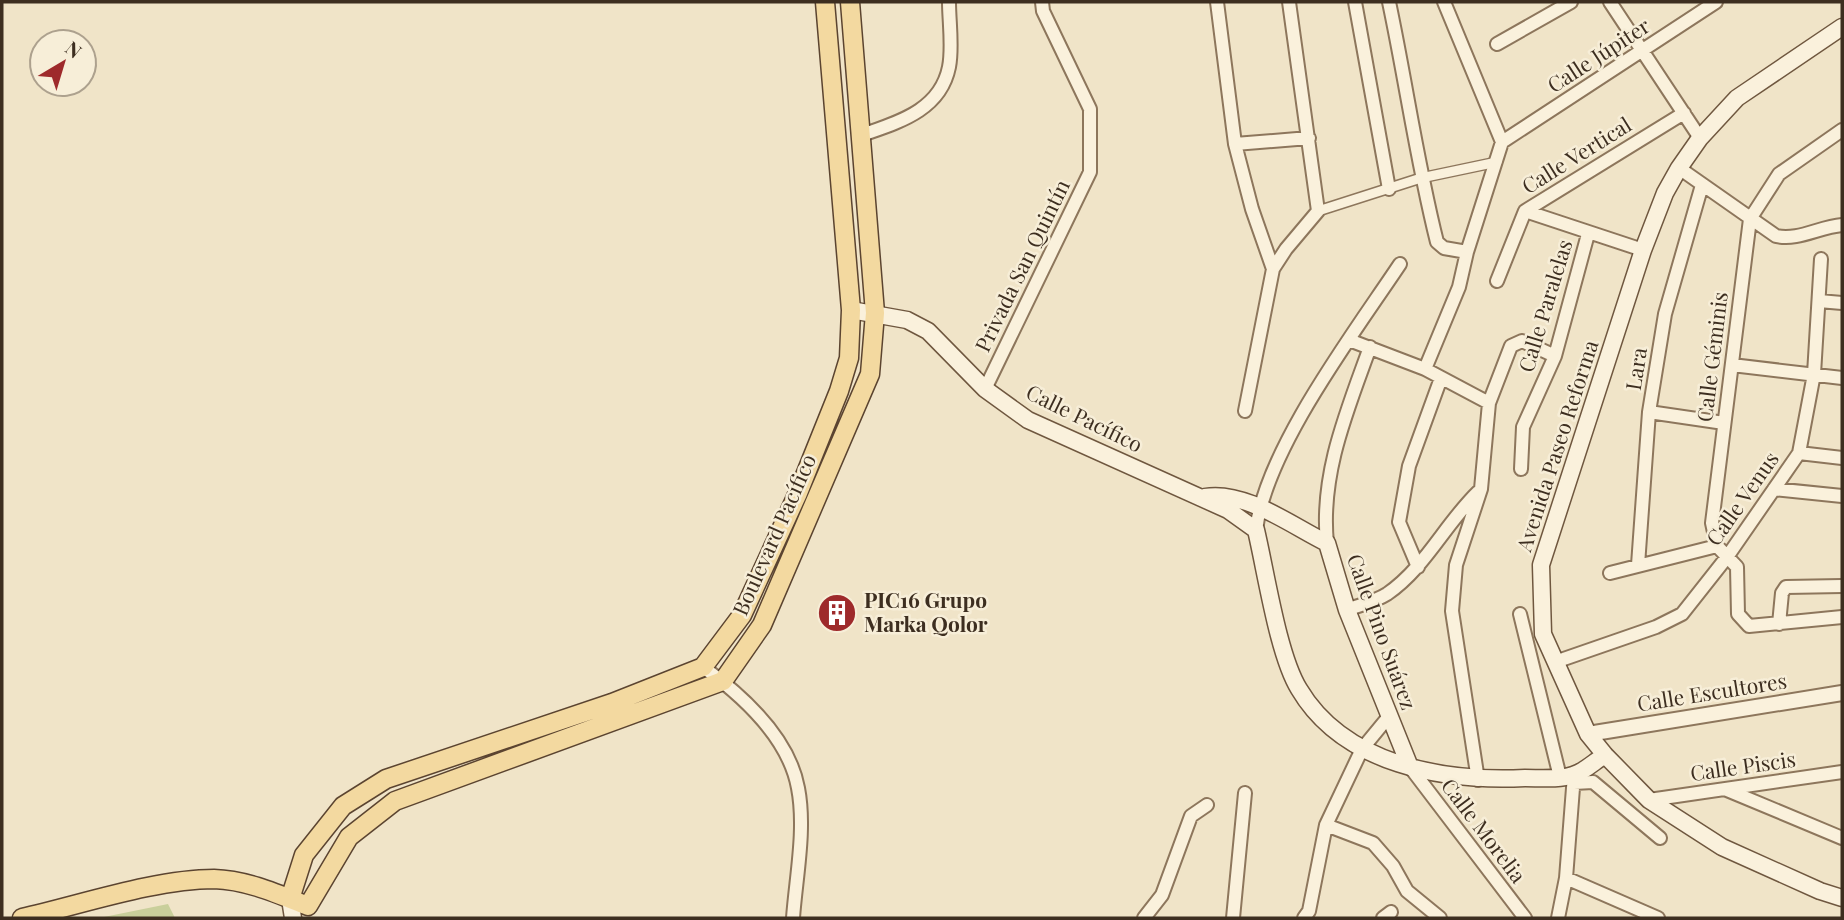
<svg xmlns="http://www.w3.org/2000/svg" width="1844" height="920" viewBox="0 0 1844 920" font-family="'Playfair Display',serif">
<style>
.green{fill:#c9cf9b}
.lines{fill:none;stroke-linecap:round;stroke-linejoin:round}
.pedestrian-casing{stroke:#8d765c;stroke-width:12}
.minor-casing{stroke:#8d765c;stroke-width:16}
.tertiary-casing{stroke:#8d765c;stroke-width:18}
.secondary-casing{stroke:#6f573f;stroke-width:19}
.primary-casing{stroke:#5b4430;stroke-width:21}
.pedestrian{stroke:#faf1dc;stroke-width:9}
.minor{stroke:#faf1dc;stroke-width:12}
.tertiary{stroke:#faf1dc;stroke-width:14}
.secondary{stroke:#faf1dc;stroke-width:16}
.primary{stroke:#f3d9a0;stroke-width:18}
.labels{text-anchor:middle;stroke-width:5;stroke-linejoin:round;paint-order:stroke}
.street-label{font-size:21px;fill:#3d2e20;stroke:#f7eed8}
.poi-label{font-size:21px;font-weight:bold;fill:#3d2e20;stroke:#f7eed8;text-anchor:start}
</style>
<rect width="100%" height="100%" fill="#f0e4c8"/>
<path class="green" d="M 168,904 L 175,918 L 99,918 Z"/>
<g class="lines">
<g class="pedestrian-casing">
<path id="pedestrian" d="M 1318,211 L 1421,178 L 1497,162"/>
</g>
<g class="minor-casing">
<path id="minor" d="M 1217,2 L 1235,144 L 1252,209 L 1273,269
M 1355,2 L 1389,189
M 1389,2 C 1406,82 1417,163 1437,242 L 1444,248 L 1467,252
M 1610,2 L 1700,138
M 1497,44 L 1571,2
M 1842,130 L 1779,174 L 1750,219 L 1712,523 L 1717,546 L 1737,567 L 1738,614 L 1749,626 L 1842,617
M 859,136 C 895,123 940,112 949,67 C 953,47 949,22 949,2
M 1502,142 L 1716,2
M 1235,144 L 1309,138
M 1679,168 L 1776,236 C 1798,241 1819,227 1842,225
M 1525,211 L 1684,113
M 1525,211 L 1643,250
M 1497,281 L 1525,211
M 1819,301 L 1842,303
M 1349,340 L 1425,369 L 1489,403
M 1732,365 L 1842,378
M 1425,369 L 1459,287 L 1467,252 L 1502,142 L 1444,2
M 985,389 L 1090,172 L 1090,109 L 1043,11 L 1042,2
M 1245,411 L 1273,269 L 1286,249 L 1318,211 L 1289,2
M 1649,412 L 1724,423
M 1799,453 L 1842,458
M 1521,469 L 1523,427 L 1555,356 L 1588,234
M 1774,489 L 1842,496
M 1256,530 C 1266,449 1354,333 1400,264
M 1327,543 C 1320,474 1347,411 1370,347
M 1638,565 L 1649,412 L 1665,314 L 1702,185
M 1418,567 L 1399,522 L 1409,466 L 1441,378
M 1610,573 L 1717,546
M 1347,610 C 1360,605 1376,601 1387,594 C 1425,568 1445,524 1478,492
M 1520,614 L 1560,777
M 1779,624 L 1782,593 L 1786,587 L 1842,586
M 1555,662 L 1656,627 L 1682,614 L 1727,557 L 1799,453 L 1814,374 L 1821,259
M 703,667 C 743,696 789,738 798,788 C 806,829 796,877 793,918
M 1410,767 L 1525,918
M 1478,780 L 1452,611 L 1456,565 L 1481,489 L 1489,403 L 1511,346 L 1522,341 L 1555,356
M 1574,783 L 1593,782 L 1660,838
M 1727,790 L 1842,838
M 1649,800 L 1842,772
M 1326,825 L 1373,843 L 1393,866 L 1407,891 L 1440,918
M 1566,878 L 1658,918
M 1144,918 L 1162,895 L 1191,816 L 1207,805
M 1233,918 L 1245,793
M 1304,918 L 1309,911 L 1326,825 L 1362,749 L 1390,715
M 1383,918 L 1391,912
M 1558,918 L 1566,878 L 1574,775"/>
</g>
<g class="tertiary-casing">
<path id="tertiary" d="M 1588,734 L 1842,693"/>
</g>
<g class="secondary-casing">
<path id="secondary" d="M 1842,27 L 1737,98 L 1700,138 L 1679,168 L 1665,193 L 1643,250 L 1541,565 L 1543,634 L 1588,734 L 1605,755 L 1649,800 L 1722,847 L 1820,891 L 1842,898
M 851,310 L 907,320 L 928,331 L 985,389 L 1028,420 L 1228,510 L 1256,530 C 1266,572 1278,655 1299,689 C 1344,765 1444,782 1525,778 C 1540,778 1559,780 1573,775 C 1584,772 1595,761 1605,755
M 1205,497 C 1245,490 1292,526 1327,543 L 1347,610 L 1410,767
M 290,899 L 293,918"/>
</g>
<g class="primary-casing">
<path id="primary" d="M 290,899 L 304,855 L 343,806 L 386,779 L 612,703 L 703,667 L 742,615 L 798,493 L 839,391 L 849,358 L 851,310 L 825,2
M 22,918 C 80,905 156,879 214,879 C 247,880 278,894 308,906 L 349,837 L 395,801 L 723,681 L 762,625 L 870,374 L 875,313 L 850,2"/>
</g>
<use href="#pedestrian" class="pedestrian"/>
<use href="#minor" class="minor"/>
<use href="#tertiary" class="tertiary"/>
<use href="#secondary" class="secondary"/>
<use href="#primary" class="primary"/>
</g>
<defs>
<g id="building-disc" transform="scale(2.0125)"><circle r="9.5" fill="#9e2a2b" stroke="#f7eed8"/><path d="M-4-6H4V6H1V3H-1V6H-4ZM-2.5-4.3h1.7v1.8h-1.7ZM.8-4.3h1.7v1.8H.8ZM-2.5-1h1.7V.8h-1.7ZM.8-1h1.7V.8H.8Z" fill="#fff"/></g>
</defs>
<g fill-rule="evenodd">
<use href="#building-disc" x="837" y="613"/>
</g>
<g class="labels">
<g class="street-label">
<text transform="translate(1599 56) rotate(-33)" y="7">Calle Júpiter</text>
<text transform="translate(1577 156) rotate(-32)" y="7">Calle Vertical</text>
<text transform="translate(1023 266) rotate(-64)" y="7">Privada San Quintín</text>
<text transform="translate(1546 306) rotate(-73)" y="7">Calle Paralelas</text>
<text transform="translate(1713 357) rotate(-83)" y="7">Calle Géminis</text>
<text transform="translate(1637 369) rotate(-81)" y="7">Lara</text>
<text transform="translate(1084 419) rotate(26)" y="7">Calle Pacífico</text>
<text transform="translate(1558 446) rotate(-72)" y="7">Avenida Paseo Reforma</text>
<text transform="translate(1743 499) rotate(-55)" y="7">Calle Venus</text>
<text transform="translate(775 535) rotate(-66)" y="7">Boulevard Pacífico</text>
<text transform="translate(1381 632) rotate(70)" y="7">Calle Pino Suárez</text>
<text transform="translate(1712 693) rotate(-9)" y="7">Calle Escultores</text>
<text transform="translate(1743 767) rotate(-8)" y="7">Calle Piscis</text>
<text transform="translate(1483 831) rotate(53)" y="7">Calle Morelia</text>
</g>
<g class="poi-label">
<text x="864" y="608">PIC16 Grupo<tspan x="864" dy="24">Marka Qolor</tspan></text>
</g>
</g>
<rect width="1844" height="920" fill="none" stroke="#3d2e20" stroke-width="7"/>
<g transform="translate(63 63) rotate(38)"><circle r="33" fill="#f7eed8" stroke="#ada18e" stroke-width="2"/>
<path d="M0-5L12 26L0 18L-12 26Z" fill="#9e2a2b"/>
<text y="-10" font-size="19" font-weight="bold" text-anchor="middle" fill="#3d2e20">N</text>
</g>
</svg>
